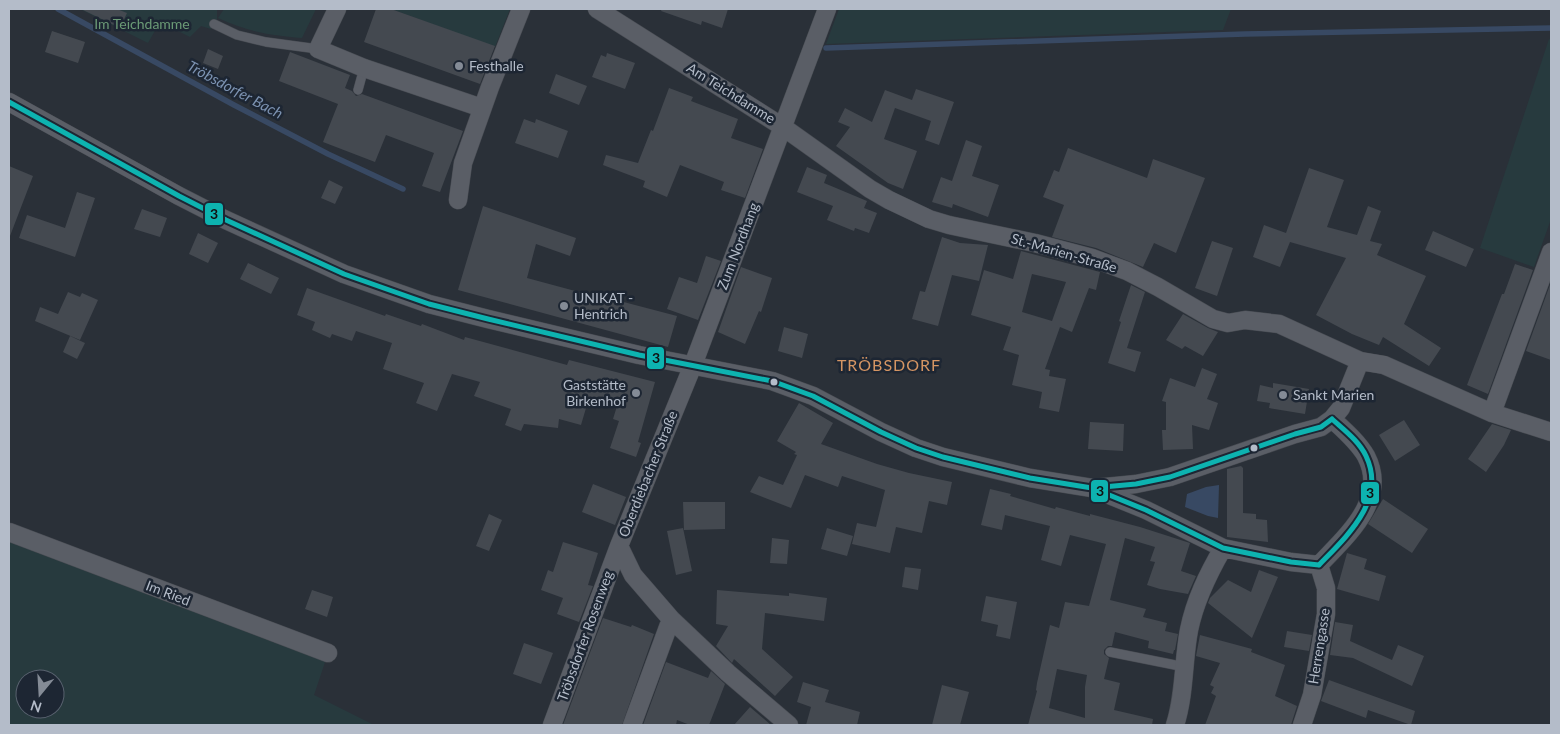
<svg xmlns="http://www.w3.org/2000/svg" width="1560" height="734" viewBox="0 0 1560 734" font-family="Lato,sans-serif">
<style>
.green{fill:#273a3e;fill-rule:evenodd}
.water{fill:#384963}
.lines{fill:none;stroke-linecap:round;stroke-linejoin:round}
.stream{stroke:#384963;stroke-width:5.5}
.building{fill:#444950;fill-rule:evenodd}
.service-casing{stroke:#484c53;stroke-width:10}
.minor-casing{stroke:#484c53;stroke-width:19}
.service{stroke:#5a5e66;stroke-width:9}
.minor{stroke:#5a5e66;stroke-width:18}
.bus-1-casing{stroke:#1d2633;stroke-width:9}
.bus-1{stroke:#0db3b0;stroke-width:5}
.poi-dot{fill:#848b96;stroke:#1d2633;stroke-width:2}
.bus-dot{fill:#b4bcc9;stroke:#1d2633;stroke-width:2}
.labels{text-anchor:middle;stroke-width:5;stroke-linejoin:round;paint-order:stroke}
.park-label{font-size:14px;fill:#6b9a76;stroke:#1d2633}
.poi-label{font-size:14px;fill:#b4bcc9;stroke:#1d2633;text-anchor:start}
.street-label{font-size:14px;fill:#b4bcc9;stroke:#1d2633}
.water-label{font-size:15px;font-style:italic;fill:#7c92b1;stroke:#1d2633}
.quarter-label{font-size:16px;letter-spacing:1px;fill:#d59563;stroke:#1d2633}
.line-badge{stroke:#1d2633;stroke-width:2}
.pale-badge-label{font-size:14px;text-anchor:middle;font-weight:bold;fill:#111}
</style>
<rect width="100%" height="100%" fill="#2a3038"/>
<path class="green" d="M 80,9 L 217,9 L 217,19 L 211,29 L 201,26 L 190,37 L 160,22 L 148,43 Z
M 224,9 L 316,9 L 302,38 C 269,35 249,32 218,18 Z
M 391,9 L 510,9 L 495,47 Z
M 839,9 L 1231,9 L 1223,30 L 826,44 Z
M 1549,39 L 1551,40 L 1551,219 L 1534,267 L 1480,248 Z
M 9,535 L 327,656 L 314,695 L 374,725 L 9,725 ZM 25,679 L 55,679 L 55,709 L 25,709 Z"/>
<path class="water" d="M 1219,485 L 1218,518 L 1208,516 L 1185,507 L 1187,494 L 1206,487 Z"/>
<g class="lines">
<path class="stream" d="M 58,9 L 234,105 L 328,154 L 403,189
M 826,48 L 1245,34 L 1551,28"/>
</g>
<path class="building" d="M 81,9 L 117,9 L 127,13 L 120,28 Z
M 376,9 L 391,9 L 495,46 L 480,84 L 364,42 Z
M 662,9 L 728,9 L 722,28 L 702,21 L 701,25 L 661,11 Z
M 52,31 L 85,42 L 78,63 L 45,52 Z
M 208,49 L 223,56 L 218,69 L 203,63 Z
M 290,52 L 350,75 L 345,88 L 352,91 L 356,96 L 362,94 L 463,131 L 440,192 L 422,186 L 434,153 L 386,135 L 375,162 L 323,142 L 338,104 L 279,81 Z
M 607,53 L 635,63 L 625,89 L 592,77 L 601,55 L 606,57 Z
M 556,74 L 587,86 L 579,105 L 549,93 Z
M 669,88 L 693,97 L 691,101 L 738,119 L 731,138 L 763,149 L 745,198 L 721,190 L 724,182 L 680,165 L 667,197 L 643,187 L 645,181 L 603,165 L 606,155 L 638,163 L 651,130 L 653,131 Z
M 916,89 L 954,102 L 939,145 L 925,140 L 931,121 L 895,108 L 884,139 L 917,151 L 903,189 L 888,183 L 836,146 L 850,127 L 838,122 L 845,108 L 872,122 L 885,90 L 912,100 Z
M 524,119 L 535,123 L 536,119 L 568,131 L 558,158 L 515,143 Z
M 966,140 L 982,146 L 972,176 L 999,185 L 988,217 L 953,204 L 952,208 L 932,202 L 941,177 L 952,181 Z
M 1068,148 L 1147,178 L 1153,159 L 1205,178 L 1176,253 L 1154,243 L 1143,267 L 1096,248 L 1052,237 L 1064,205 L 1043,197 L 1054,170 L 1059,172 Z
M 9,166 L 33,176 L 10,236 L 9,235 Z
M 807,167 L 827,175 L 824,183 L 867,201 L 864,208 L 877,213 L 869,233 L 855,228 L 854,231 L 827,220 L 833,206 L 797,192 Z
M 1309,168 L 1344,180 L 1327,227 L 1357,235 L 1368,206 L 1381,211 L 1370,241 L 1382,244 L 1377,255 L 1426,276 L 1404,324 L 1441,348 L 1429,366 L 1383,337 L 1379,345 L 1352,334 L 1316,315 L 1346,258 L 1290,242 L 1280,267 L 1253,257 L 1264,225 L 1286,233 Z
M 329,180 L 343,187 L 335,204 L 321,198 Z
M 77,192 L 95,198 L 75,257 L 19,238 L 27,215 L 65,228 Z
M 483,206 L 576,238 L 570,256 L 536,244 L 527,278 L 616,302 L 616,300 L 677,316 L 668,347 L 458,290 Z
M 142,209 L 167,218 L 160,237 L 134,229 Z
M 1433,231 L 1474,249 L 1466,267 L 1425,250 Z
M 198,233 L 218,243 L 208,263 L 189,254 Z
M 942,237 L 960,243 L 988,245 L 979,281 L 952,275 L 938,326 L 912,319 L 920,291 L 925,292 Z
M 1212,241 L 1233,248 L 1217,296 L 1195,288 Z
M 1021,251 L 1100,272 L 1096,290 L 1089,288 L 1072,332 L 1060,327 L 1045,369 L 1050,370 L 1049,376 L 1066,379 L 1059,412 L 1039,408 L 1042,392 L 1012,385 L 1019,355 L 1003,350 L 1011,327 L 971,315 L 984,270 L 1013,279 ZM 1032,274 L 1066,282 L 1052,321 L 1022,312 Z
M 706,256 L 721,261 L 698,320 L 667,309 L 679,277 L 697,283 Z
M 248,263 L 279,278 L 271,294 L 240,279 Z
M 1515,264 L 1533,270 L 1488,394 L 1467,385 L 1502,294 L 1504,294 Z
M 741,267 L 772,278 L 761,312 L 759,311 L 745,344 L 718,332 Z
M 1551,282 L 1551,360 L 1526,351 Z
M 1131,285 L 1145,292 L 1127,348 L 1141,352 L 1135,372 L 1108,363 L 1121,322 L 1119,321 Z
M 307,288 L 385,316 L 386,314 L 421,326 L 422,324 L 464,340 L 465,337 L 567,365 L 569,360 L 655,382 L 638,442 L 641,443 L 636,457 L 610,448 L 619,421 L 613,419 L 617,406 L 589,398 L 581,425 L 559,419 L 558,428 L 524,424 L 521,431 L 505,425 L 511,409 L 474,396 L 480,382 L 452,374 L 437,411 L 416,403 L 424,383 L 383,369 L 392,343 L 356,331 L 352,341 L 332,334 L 330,338 L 312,330 L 315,322 L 297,315 Z
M 68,292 L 80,297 L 82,293 L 98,300 L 80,340 L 35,321 L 40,307 L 58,314 Z
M 1183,314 L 1208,328 L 1218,332 L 1203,356 L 1185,346 L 1182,349 L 1166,340 Z
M 784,327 L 808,334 L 802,358 L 778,351 Z
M 70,336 L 85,343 L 77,359 L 63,352 Z
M 1202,368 L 1217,374 L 1207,399 L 1218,403 L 1209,430 L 1192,425 L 1193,449 L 1163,450 L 1162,430 L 1166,430 L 1166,402 L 1162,401 L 1170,378 L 1195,387 Z
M 1273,383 L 1309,389 L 1305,414 L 1269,408 L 1270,403 L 1257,401 L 1260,385 L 1273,388 Z
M 799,403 L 833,423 L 821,444 L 877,464 L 909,473 L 952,482 L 947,505 L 929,501 L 922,533 L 896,527 L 890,553 L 852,544 L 857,523 L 876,527 L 885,490 L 842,476 L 838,487 L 805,475 L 791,508 L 750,492 L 759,476 L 783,485 L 797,455 L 794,454 L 796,452 L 777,441 Z
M 1404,420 L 1420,445 L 1395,461 L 1379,435 Z
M 1090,422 L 1124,424 L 1123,451 L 1088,449 Z
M 1492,424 L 1511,430 L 1504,445 L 1486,472 L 1468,459 Z
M 1241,466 L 1243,468 L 1243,513 L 1256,514 L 1256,519 L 1267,520 L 1268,542 L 1227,537 L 1227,469 Z
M 593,484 L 626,497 L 615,525 L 582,512 Z
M 990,489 L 1011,494 L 1010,496 L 1055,509 L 1056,507 L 1090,516 L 1090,514 L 1140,527 L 1190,543 L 1181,571 L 1196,576 L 1188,594 L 1160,589 L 1147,585 L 1155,562 L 1150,561 L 1155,547 L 1125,538 L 1110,600 L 1146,609 L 1143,617 L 1167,623 L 1165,631 L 1178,634 L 1175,650 L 1174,650 L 1173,654 L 1148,648 L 1149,641 L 1115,632 L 1112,646 L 1108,646 L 1104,650 L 1104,654 L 1109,658 L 1104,679 L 1120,683 L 1114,710 L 1153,719 L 1152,725 L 1028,725 L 1037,691 L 1036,690 L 1037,683 L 1050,625 L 1059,628 L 1065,602 L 1089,606 L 1106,544 L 1070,535 L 1061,566 L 1041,560 L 1050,526 L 1005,515 L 1002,530 L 981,525 ZM 1057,669 L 1087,675 L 1085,687 L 1085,718 L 1049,708 Z
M 1383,499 L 1428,529 L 1412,553 L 1368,524 Z
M 683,502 L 725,502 L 725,529 L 684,530 Z
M 489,514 L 502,520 L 489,551 L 476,546 Z
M 683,528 L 692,571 L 676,575 L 667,531 Z
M 827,528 L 853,536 L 847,556 L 821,549 Z
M 772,538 L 789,540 L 787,564 L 770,563 Z
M 563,542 L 598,553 L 588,585 L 593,586 L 579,622 L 557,614 L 563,598 L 541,590 L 548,570 L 553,572 Z
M 1347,553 L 1367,559 L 1364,569 L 1386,576 L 1379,601 L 1337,589 Z
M 905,567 L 921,569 L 918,590 L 902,587 Z
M 1259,570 L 1278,577 L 1252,638 L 1208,603 L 1210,598 L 1228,580 L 1251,592 Z
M 312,590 L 333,597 L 327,617 L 305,609 Z
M 717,590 L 789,596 L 789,593 L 827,598 L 824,621 L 765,613 L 762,649 L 793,677 L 775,696 L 734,659 L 732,663 L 716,646 L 728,626 L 716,624 Z
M 986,596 L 1017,602 L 1010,639 L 996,636 L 998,625 L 981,621 Z
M 603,618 L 631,627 L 632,625 L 654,634 L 622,725 L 563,725 Z
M 1335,622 L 1353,625 L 1350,641 L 1392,660 L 1398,645 L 1424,656 L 1412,686 L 1353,658 L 1330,655 Z
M 1287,631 L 1312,635 L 1309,651 L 1284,647 Z
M 1200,635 L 1252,649 L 1251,652 L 1285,665 L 1275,696 L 1297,706 L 1291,725 L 1205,725 L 1216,696 L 1211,693 L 1214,687 L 1210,685 L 1220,663 L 1196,656 Z
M 524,643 L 553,653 L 541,684 L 513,674 Z
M 666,662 L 708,678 L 711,671 L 725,684 L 709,725 L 690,725 L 677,720 L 676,725 L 643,725 Z
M 1329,680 L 1415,711 L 1411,725 L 1368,710 L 1366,718 L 1321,701 Z
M 803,682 L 829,690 L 825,702 L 860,712 L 857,725 L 806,725 L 811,707 L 797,702 Z
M 942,685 L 969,692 L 960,725 L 932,725 Z
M 750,707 L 771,725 L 734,725 Z"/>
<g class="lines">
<g class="service-casing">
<path id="service" d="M 214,24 L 237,35 L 266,42 L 318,49
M 358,90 L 364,68
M 1110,652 L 1185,667"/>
</g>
<g class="minor-casing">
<path id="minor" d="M 337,9 L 318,49 L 364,68 L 482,108
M 597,9 L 783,127 L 870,189 L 889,200 L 929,219 L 949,225 L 1035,243 L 1092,258 L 1127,271 L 1158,287 L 1213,319 L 1228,323 L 1245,320 L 1279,324 L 1360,361 L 1384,365 L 1492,413 L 1551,432
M 9,102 L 179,196 L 226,220 L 344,274 L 429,304 L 488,319 L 639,355 L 772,381 L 813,396 L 881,432 L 916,448 L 943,457 L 1030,478 L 1092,488 L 1146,510 L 1223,548 L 1291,562 L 1319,565
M 458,200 L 463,163 L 490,87 L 521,9
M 1492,413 L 1551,252
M 1095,488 L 1136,484 L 1170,477 L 1295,434 L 1321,427 L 1332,419 L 1341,408 L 1360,361
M 9,532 L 328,653
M 1319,565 C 1346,536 1389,500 1366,456 C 1358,442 1344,430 1332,419
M 552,725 L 619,546
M 632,725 L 671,619
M 789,725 L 728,673 L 671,619 L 633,575 L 619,546 L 693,365 L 827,9
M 1175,725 C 1185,694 1183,661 1189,630 C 1195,600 1208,574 1223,548
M 1302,725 L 1312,695 L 1326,614 L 1326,588 L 1319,565"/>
</g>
<use href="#service" class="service"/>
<use href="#minor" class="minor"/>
<g class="bus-1-casing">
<path id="bus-1" d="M 9,102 L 179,196 L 226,220 L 344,274 L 429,304 L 488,319 L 639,355 L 772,381 L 813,396 L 881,432 L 916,448 L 943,457 L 1030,478 L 1092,488 L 1146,510 L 1223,548 L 1291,562 L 1319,565
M 1092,488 L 1136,484 L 1170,477 L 1295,434 L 1321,427 L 1332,419
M 1319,565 C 1347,536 1387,500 1366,456 C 1359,441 1344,430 1332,419"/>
</g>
<use href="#bus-1" class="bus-1"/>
</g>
<g class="poi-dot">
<circle cx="459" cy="66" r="5"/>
<circle cx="564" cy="306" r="5"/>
<circle cx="636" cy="393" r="5"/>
<circle cx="1283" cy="395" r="5"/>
</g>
<g class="bus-dot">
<circle cx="774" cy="382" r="4.5"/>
<circle cx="1254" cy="448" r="4.5"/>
</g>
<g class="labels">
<g class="park-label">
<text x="142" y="29">Im Teichdamme</text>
</g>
<g class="poi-label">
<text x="469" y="71">Festhalle</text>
<text x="574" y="303">UNIKAT -<tspan x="574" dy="16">Hentrich</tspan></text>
<text x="626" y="390" text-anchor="end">Gaststätte<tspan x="626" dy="16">Birkenhof</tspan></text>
<text x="1293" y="400">Sankt Marien</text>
</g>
<g class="street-label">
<text transform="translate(731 93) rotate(32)" y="5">Am Teichdamme</text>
<text transform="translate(738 246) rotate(-69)" y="5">Zum Nordhang</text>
<text transform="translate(1064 253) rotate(16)" y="5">St.-Marien-Straße</text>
<text transform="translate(648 474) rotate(-68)" y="5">Oberdiebacher Straße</text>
<text transform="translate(168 593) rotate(21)" y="5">Im Ried</text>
<text transform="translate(585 636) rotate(-70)" y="5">Tröbsdorfer Rosenweg</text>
<text transform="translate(1319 646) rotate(-81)" y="5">Herrengasse</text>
</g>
<g class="water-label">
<text transform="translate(235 90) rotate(28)" y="5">Tröbsdorfer Bach</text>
</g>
<g class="quarter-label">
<text x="889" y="371">TRÖBSDORF</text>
</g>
</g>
<g class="line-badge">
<rect x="204" y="202" width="20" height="24" rx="5" fill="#0db3b0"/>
<rect x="646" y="346" width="19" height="24" rx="5" fill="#0db3b0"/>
<rect x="1090" y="479" width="19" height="24" rx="5" fill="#0db3b0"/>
<rect x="1360" y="481" width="20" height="24" rx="5" fill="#0db3b0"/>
</g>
<g class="pale-badge-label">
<text x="214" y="219">3</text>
<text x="656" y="363">3</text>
<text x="1100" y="496">3</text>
<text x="1370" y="498">3</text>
</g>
<rect width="1560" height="734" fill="none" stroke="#b4bcc9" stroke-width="20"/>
<g transform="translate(40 694) rotate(198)"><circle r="24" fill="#1d2633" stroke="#59626f"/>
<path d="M0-4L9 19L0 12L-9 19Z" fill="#848b96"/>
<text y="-8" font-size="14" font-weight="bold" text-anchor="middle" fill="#b4bcc9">N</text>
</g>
</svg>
